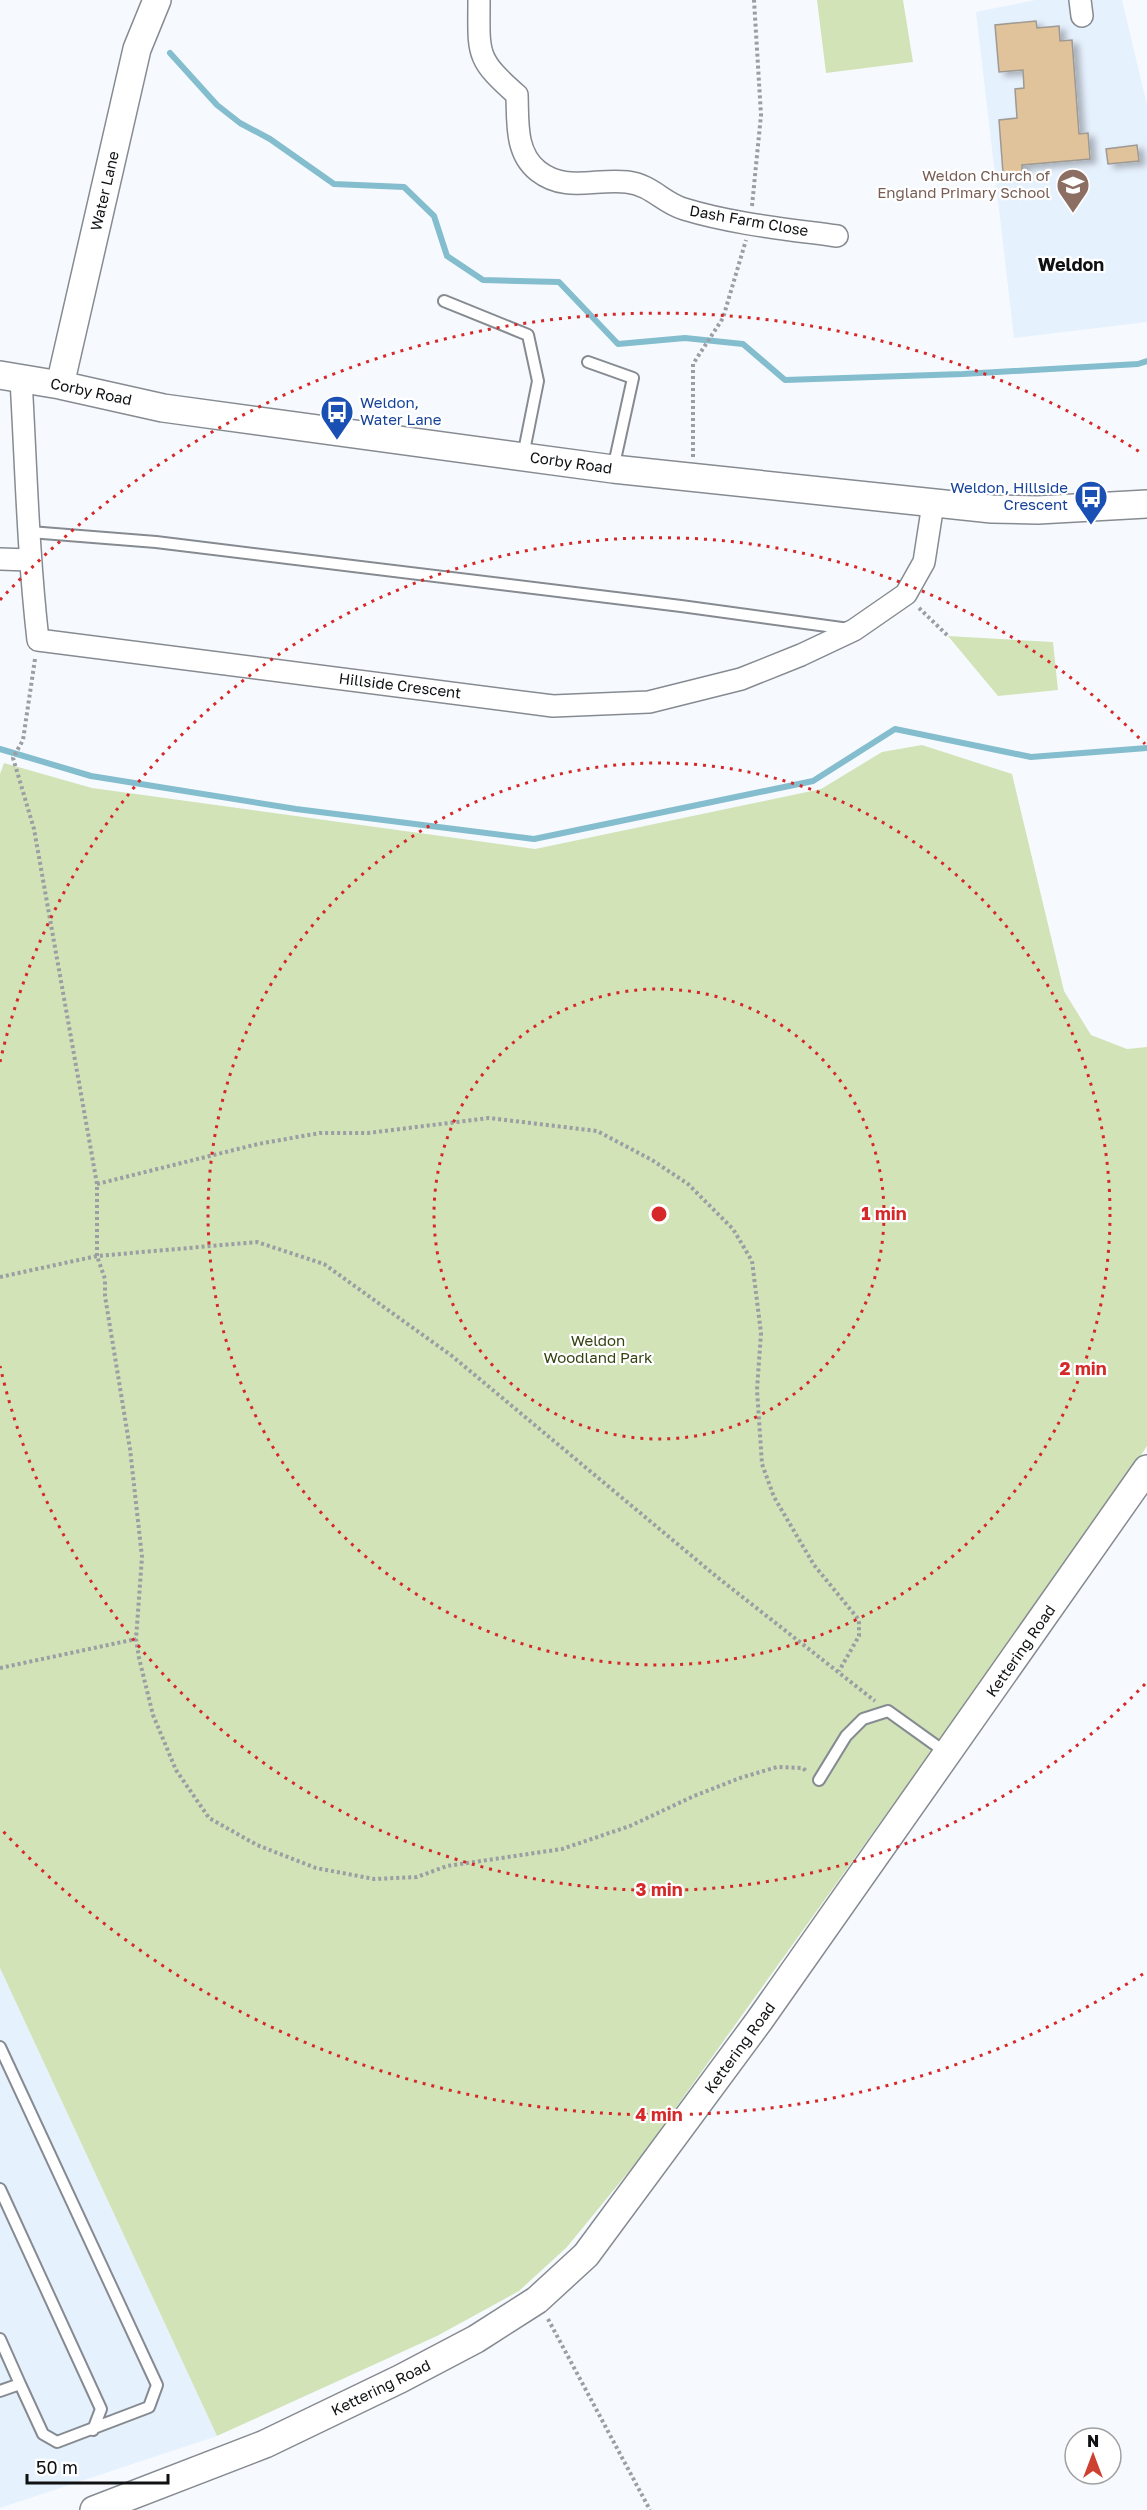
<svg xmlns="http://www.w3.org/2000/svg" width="1147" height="2510" viewBox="0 0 1147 2510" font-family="'Golos Text',sans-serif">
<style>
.built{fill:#e6f1fe}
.green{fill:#d2e3b8}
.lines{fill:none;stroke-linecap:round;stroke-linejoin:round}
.stream{stroke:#84bdcd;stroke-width:6}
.building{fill:#e1c39b;stroke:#9e9992;stroke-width:1.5;filter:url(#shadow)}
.service-casing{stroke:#868b92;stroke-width:14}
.minor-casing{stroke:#868b92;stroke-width:24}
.tertiary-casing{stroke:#868b92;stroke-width:30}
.path{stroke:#9b9ea2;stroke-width:4;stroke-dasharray:3 3;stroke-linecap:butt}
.service{stroke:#fff;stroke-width:10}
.minor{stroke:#fff;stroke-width:21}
.tertiary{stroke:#fff;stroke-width:27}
.ring{fill:none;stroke:#d62828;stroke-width:3;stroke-dasharray:3 6}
.labels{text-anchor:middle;stroke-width:4.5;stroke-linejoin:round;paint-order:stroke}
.education-label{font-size:15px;fill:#785e54;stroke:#fff;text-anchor:end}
.street-label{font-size:15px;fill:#0f1113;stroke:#fff}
.transit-label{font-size:15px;fill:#164399;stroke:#fff;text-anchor:start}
.park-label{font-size:15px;fill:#324210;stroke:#fff}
.quarter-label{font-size:18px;font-weight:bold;fill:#0f1113;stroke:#fff}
.centre{fill:#d62828;stroke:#fff;stroke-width:3}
.ring-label{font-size:18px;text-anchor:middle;font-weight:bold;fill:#d62828;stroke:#fff;stroke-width:4.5;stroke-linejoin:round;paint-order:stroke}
</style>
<defs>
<filter id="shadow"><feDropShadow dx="6" dy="4" stdDeviation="3" flood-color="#0004"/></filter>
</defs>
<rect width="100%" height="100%" fill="#f6fafe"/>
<path class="built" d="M 1035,0 L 1122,0 L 1147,105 L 1147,322 L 1014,338 L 976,12 Z
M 0,1968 L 217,2436 L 0,2508 Z"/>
<path class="green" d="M 817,0 L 903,0 L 913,62 L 826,73 Z
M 948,636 L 1053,642 L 1058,690 L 998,696 Z
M 922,745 L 1012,774 L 1064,991 L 1091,1035 L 1127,1049 L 1147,1047 L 1147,1446 L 1112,1499 L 639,2159 L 567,2247 L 519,2291 L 437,2336 L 217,2436 L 0,1968 L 0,774 L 4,763 L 92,788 L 535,849 L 821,789 L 882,752 Z"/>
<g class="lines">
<path class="stream" d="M 170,53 L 217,105 L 240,123 L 270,139 L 334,184 L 404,187 L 434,216 L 447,256 L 483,280 L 559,282 L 618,344 L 685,338 L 743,344 L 785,380 L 963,374 L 1138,364 L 1147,361
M 0,749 L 91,776 L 296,809 L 534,839 L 813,781 L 895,729 L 1031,757 L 1147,748"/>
</g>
<path class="building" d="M 1036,21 L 1037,28 L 1059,26 L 1060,41 L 1072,40 L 1079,134 L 1088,133 L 1090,159 L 1022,165 L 1022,172 L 1003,173 L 999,120 L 1017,118 L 1015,89 L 1024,88 L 1023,70 L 999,72 L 995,25 Z
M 1137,145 L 1139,161 L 1108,164 L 1106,149 Z"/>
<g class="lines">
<g class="service-casing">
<path id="service" d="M 444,301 L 528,335 L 538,381 L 523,456
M 588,362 L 633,378 L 613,469
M 30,532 L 156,542 L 681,606 L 849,629
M 819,1780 L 846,1736 L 863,1719 L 888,1711 L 948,1754
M 0,2047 L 157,2385 L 149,2407 L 57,2442 L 43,2434 L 20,2384
M 0,2189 L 101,2409 L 93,2430
M 0,2339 L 20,2384 L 0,2391"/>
</g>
<g class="minor-casing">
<path id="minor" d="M 479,0 C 479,54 475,58 517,95 C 518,122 515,153 538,171 C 566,193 596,178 627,182 C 652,185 663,203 684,209 C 733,224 786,229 837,236
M 1080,0 L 1082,16
M 21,379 C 26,466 28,553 38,640 L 553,706 L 649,702 L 741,679 L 801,655 L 854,630 L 906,594 L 924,562 L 933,504
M 0,559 L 29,560"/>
</g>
<g class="tertiary-casing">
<path id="tertiary" d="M 0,375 L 60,385 L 163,408 L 613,469 L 992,509 L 1038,510 L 1147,504
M 60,385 L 137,49 L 157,0
M 94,2510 L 265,2444 L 400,2379 L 476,2339 L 537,2300 L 586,2255 L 759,2021 L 1147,1469"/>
</g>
<path class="path" d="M 752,206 L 761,115 L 754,0
M 693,457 L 693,364 L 723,318 L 746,240
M 919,608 L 948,636
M 35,659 L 23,740 L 13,758 L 34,829 L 97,1184 L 97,1256 L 257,1242 L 324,1264 L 452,1356 L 717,1577 L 875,1701
M 97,1184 L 258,1144 L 320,1133 L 368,1133 L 489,1118 L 597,1131 L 652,1160 L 688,1184 L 733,1229 L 752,1261 L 761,1333 L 757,1390 L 762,1464 L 774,1497 L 814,1565 L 859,1620 L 859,1636 L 839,1671
M 0,1277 L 97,1256 L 105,1279 L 105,1296 L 130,1449 L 142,1557 L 136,1639 L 139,1658 L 153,1715 L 176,1770 L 209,1818 L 257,1845 L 316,1868 L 374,1879 L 417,1877 L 447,1866 L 562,1849 L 630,1826 L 694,1796 L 740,1778 L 777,1767 L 803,1768 L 807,1772
M 0,1668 L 136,1639
M 548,2319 L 650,2510"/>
<use href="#service" class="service"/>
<use href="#minor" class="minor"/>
<use href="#tertiary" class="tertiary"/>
</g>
<g class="ring">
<circle cx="659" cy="1214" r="225"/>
<circle cx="659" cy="1214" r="451"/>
<path d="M1145 1684A676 676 0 0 1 0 1366M0 1062A676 676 0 0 1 1145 744"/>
<path d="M1143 1974A901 901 0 0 1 0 1828M0 600A901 901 0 0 1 1143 454"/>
</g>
<defs>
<g id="school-pin" transform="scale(1.725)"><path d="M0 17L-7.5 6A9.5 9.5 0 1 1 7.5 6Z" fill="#8d6e63" stroke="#fff"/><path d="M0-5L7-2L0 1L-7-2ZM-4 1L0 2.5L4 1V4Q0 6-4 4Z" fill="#fff"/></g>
<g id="bus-pin" transform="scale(1.725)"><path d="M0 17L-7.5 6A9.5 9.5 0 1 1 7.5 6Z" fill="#1a4fb4" stroke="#fff"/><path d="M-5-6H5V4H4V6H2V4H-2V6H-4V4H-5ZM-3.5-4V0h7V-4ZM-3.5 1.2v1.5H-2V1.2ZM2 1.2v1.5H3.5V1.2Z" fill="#fff"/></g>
</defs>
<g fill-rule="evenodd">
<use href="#school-pin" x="1073" y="185"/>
<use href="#bus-pin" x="337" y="412"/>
<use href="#bus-pin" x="1091" y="497"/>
</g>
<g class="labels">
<g class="education-label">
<text x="1050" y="181">Weldon Church of<tspan x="1050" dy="17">England Primary School</tspan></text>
</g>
<g class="street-label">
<text transform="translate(105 191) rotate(-77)" y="5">Water Lane</text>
<text transform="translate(749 221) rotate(10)" y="5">Dash Farm Close</text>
<text transform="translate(91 392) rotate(12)" y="5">Corby Road</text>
<text transform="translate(571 463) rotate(8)" y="5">Corby Road</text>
<text transform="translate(400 686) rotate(7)" y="5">Hillside Crescent</text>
<text transform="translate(1021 1651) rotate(-55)" y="5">Kettering Road</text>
<text transform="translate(740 2048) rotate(-54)" y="5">Kettering Road</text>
<text transform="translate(381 2388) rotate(-26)" y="5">Kettering Road</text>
</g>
<g class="transit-label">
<text x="360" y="408">Weldon,<tspan x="360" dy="17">Water Lane</tspan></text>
<text x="1068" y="493" text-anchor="end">Weldon, Hillside<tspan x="1068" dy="17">Crescent</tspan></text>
</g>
<g class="park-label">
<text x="598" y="1346">Weldon<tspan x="598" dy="17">Woodland Park</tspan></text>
</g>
<g class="quarter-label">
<text x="1071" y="271">Weldon</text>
</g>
</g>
<circle cx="659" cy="1214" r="9" class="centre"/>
<g class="ring-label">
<text x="884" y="1220">1 min</text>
<text x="1083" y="1375">2 min</text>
<text x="659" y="1896">3 min</text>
<text x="659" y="2121">4 min</text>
</g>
<g transform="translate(1093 2456)"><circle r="28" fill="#ffffff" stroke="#9fa0a1" stroke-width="1.5"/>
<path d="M0-4.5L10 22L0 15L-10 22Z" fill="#ce4131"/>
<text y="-9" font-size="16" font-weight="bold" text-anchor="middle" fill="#0f1113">N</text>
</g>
<path d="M27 2474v9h141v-9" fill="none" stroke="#0f1113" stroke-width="3"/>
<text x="36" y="2474" font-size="18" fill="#0f1113" stroke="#ffffff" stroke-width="4.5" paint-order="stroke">50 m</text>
</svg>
